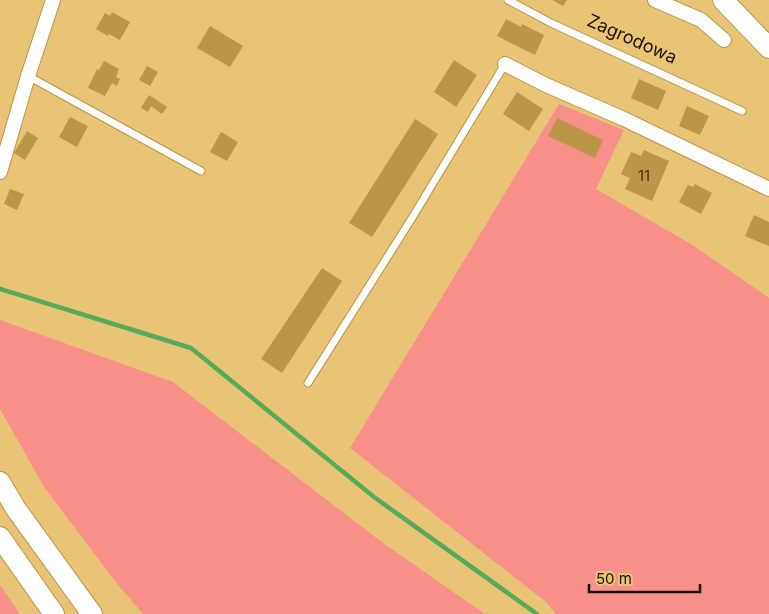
<svg xmlns="http://www.w3.org/2000/svg" width="769" height="614" viewBox="0 0 769 614" font-family="Inter,sans-serif">
<style>
.green{fill:#f8908a}
.lines{fill:none;stroke-linecap:round;stroke-linejoin:round}
.stream{stroke:#55ab57;stroke-width:4.5}
.building{fill:#bb9649}
.lane-casing{stroke:#b99548;stroke-width:9}
.street-casing{stroke:#b99548;stroke-width:16}
.secondary-casing{stroke:#b99548;stroke-width:22}
.lane{stroke:#fff;stroke-width:7}
.street{stroke:#fff;stroke-width:14}
.secondary{stroke:#fff;stroke-width:20}
.labels{text-anchor:middle;stroke-width:5;stroke-linejoin:round;paint-order:stroke}
.number-label{font-size:15px;fill:#443312}
.street-label{font-size:18px;fill:#1d1200;stroke:#eac476}
</style>
<rect width="100%" height="100%" fill="#eac476"/>
<path class="green" d="M 559,104 L 624,130 L 596,189 L 694,246 L 769,298 L 769,614 L 556,614 L 546,602 L 350,448 Z
M 0,320 L 173,382 L 383,543 L 485,614 L 143,614 L 118,585 L 44,487 L 0,409 Z
M 0,585 L 20,614 L 0,614 Z"/>
<g class="lines">
<path class="stream" d="M 0,289 L 191,348 L 374,497 L 537,614"/>
</g>
<path class="building" d="M 552,0 L 567,0 L 563,6 Z
M 112,12 L 130,22 L 120,40 L 109,34 L 108,36 L 96,29 L 105,13 L 110,16 Z
M 506,19 L 521,27 L 522,24 L 544,35 L 535,55 L 497,36 Z
M 210,26 L 243,46 L 230,67 L 197,48 Z
M 454,60 L 477,75 L 456,107 L 434,92 Z
M 104,61 L 119,69 L 116,77 L 120,79 L 117,86 L 112,83 L 105,96 L 88,88 L 97,69 L 99,70 Z
M 147,66 L 158,72 L 150,86 L 139,80 Z
M 639,79 L 666,91 L 658,110 L 631,98 Z
M 517,92 L 543,109 L 529,131 L 503,114 Z
M 149,95 L 167,107 L 162,114 L 151,106 L 148,112 L 141,108 Z
M 687,106 L 709,116 L 700,135 L 679,126 Z
M 70,117 L 88,126 L 77,147 L 59,137 Z
M 557,118 L 603,140 L 595,158 L 548,136 Z
M 415,119 L 438,134 L 372,237 L 349,223 Z
M 27,131 L 38,138 L 25,160 L 14,153 Z
M 221,132 L 238,142 L 227,161 L 210,152 Z
M 644,150 L 669,161 L 652,201 L 625,189 L 630,178 L 621,174 L 631,152 L 641,156 Z
M 695,184 L 712,193 L 701,214 L 679,202 L 688,185 L 693,187 Z
M 10,189 L 24,194 L 17,210 L 4,204 Z
M 754,215 L 769,222 L 769,246 L 745,236 Z
M 322,268 L 342,281 L 282,373 L 261,359 Z"/>
<g class="lines">
<g class="lane-casing">
<path id="lane" d="M 508,0 L 551,23 L 742,111
M 28,76 L 201,171
M 308,383 L 412,218 L 505,64"/>
</g>
<g class="street-casing">
<path id="street" d="M 655,0 L 701,20 L 724,40
M 505,64 L 546,85 L 624,119 L 769,189
M 0,172 L 28,76 L 53,0"/>
</g>
<g class="secondary-casing">
<path id="secondary" d="M 723,0 L 769,48
M 0,482 L 16,509 L 92,614
M 0,537 L 54,614"/>
</g>
<use href="#lane" class="lane"/>
<use href="#street" class="street"/>
<use href="#secondary" class="secondary"/>
</g>
<g class="labels">
<g class="number-label">
<text x="644" y="181">11</text>
</g>
<g class="street-label">
<text transform="translate(632 39) rotate(24)" y="6">Zagrodowa</text>
</g>
</g>
<path d="M589 584v8h111v-8" fill="none" stroke="#1d1200" stroke-width="2.5"/>
<text x="596" y="584" font-size="15" fill="#1d1200" stroke="#eac476" stroke-width="4" paint-order="stroke">50 m</text>
</svg>
